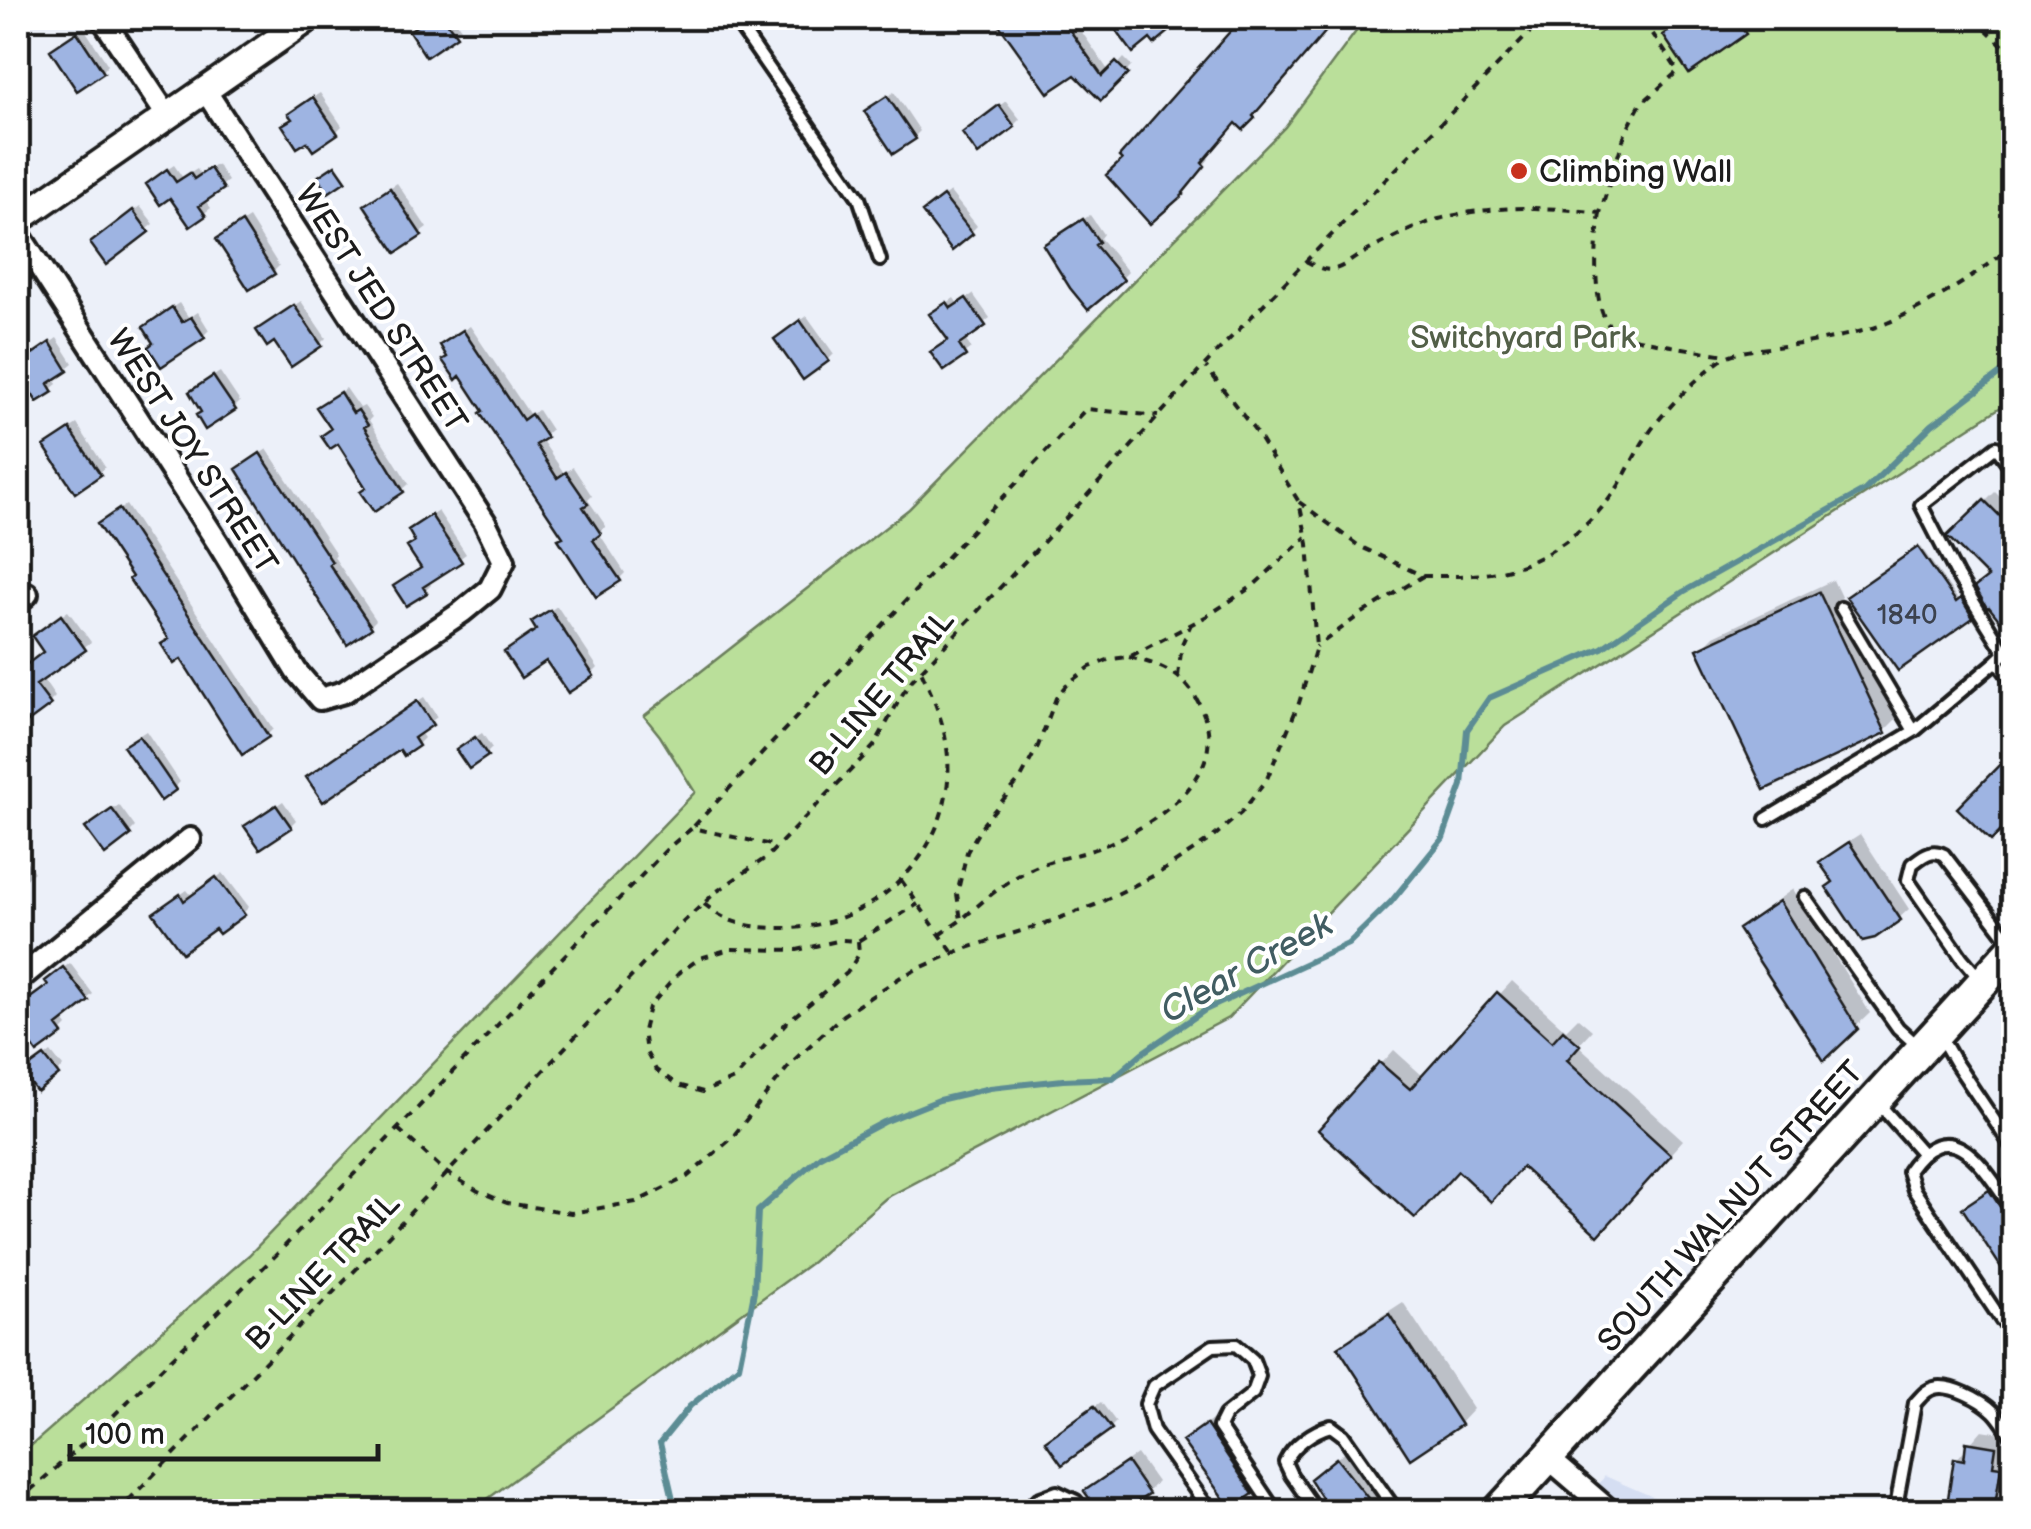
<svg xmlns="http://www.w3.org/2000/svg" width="2031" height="1529" viewBox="0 0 2031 1529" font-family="'Balsamiq Sans',sans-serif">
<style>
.built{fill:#d5def2}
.green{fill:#badf9a;stroke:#6b7e5b;stroke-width:2.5}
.shadow{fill:#0003}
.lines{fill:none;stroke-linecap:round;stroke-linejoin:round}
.stream{stroke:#5c8c94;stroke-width:6}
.building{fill:#9eb4e2;stroke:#1c1c1c;stroke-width:2.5}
.service-casing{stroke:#1c1c1c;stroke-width:18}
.minor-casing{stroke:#1c1c1c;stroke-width:28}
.tertiary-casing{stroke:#1c1c1c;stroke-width:32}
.primary-casing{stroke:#1c1c1c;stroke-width:38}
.path{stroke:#1c1c1c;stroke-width:4;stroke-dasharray:8 8;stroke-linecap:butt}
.service{stroke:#fff;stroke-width:10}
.minor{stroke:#fff;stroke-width:20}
.tertiary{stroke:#fff;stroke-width:25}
.primary{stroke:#fff;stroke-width:30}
.poi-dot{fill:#c8321e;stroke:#fff;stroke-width:4}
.labels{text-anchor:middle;stroke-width:8;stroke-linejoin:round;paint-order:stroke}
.number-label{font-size:28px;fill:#3c424e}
.poi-label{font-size:32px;fill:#1c1c1c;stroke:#fff;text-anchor:start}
.street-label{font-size:32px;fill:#1c1c1c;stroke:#fff}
.park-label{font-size:32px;fill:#536048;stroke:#fff}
.water-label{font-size:35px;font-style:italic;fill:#415d62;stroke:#fff}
</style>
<rect width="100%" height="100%" fill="#ecf0f9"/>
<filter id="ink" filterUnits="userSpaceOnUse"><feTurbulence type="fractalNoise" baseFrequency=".01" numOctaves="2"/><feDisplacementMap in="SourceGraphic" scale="20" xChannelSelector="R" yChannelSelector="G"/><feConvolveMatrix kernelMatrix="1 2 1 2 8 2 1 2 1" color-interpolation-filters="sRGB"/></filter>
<g filter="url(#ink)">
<path class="built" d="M 1605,1476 L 1685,1511 L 1576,1512 Z"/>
<path class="green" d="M 1366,18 L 2013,18 L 2013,407 L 2004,405 L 1505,726 L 1228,1018 L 886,1198 L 812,1262 L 471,1511 L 18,1511 L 18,1457 L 249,1255 L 695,792 L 660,736 L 644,716 L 909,509 L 1285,127 Z"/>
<path class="shadow" d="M 157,18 L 187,18 L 166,32 Z
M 429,18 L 454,18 L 461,28 L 455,34 L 418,25 Z
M 997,18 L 1081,18 L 1075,22 L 1110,73 L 1124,58 L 1132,66 L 1101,97 L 1075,71 L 1049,89 Z
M 1110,18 L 1179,18 L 1180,19 L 1155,41 L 1150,36 L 1134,50 Z
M 1242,18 L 1337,18 L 1257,108 L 1259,110 L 1243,126 L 1237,120 L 1206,156 L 1209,159 L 1187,186 Z
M 1688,18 L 1751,18 L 1754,23 L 1745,32 L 1666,36 Z
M 84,28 L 108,65 L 102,72 L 59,44 Z
M 894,92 L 920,131 L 914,137 L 874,105 Z
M 320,93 L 342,126 L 336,132 L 294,118 L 297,108 Z
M 1006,101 L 1020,119 L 1014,125 L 971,127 Z
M 217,164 L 228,181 L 204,199 L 211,208 L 190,224 L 171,195 L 155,178 L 174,165 L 183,178 L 197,169 L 201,175 Z
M 397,183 L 427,228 L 397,250 L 373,199 Z
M 950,192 L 977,226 L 971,232 L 931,206 Z
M 140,206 L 154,224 L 106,261 L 99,237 Z
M 1090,215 L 1103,234 L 1100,238 L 1128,272 L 1122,278 L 1053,240 Z
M 249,218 L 279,266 L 273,272 L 225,233 Z
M 973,294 L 990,318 L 964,338 L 971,348 L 944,368 L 950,339 L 939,309 L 954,298 L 958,304 Z
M 301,301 L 326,338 L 320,344 L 265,325 Z
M 179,303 L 189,318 L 198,312 L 209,330 L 203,336 L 156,343 L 152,321 Z
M 807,316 L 834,354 L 828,360 L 783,334 Z
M 470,326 L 530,415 L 538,410 L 551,430 L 541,439 L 564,473 L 573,467 L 592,496 L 588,500 L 606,526 L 599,533 L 625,573 L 619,579 L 565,536 L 450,356 L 449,340 Z
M 57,338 L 73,363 L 54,378 L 57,384 L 38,399 L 18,366 Z
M 220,372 L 240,402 L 234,408 L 204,411 L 198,386 Z
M 346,388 L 360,408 L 364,406 L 372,417 L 369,420 L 409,484 L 402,490 L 369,487 L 333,428 L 326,402 Z
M 77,424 L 105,467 L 99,473 L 53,440 Z
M 267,449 L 336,554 L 334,557 L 376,620 L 370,626 L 245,464 Z
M 1995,492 L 2014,511 L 2014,608 L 1990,576 L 1951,536 Z
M 126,505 L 273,729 L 267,735 L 171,638 L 134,577 L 106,519 Z
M 438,511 L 466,554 L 428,581 L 431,585 L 425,591 L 403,580 L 424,567 L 417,541 L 417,525 Z
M 1921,547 L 1959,601 L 1964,598 L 1974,614 L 1971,616 L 1850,598 Z
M 1833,580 L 1898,717 L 1884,731 L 1700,650 L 1714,636 Z
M 557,606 L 598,668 L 592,674 L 538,629 L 541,617 Z
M 68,611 L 91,642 L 42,678 L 55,697 L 49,703 L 18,707 L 18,671 L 46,651 L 41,631 Z
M 424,697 L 437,717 L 419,731 L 424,738 L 418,744 L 405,753 L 400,746 L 315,772 Z
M 146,731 L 180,782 L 174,788 L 132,740 Z
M 482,733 L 492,748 L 486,754 L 465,744 Z
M 283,801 L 296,820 L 290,826 L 254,821 Z
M 119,805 L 135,827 L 129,833 L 94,822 Z
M 1860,834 L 1909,909 L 1899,918 L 1835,881 L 1822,862 L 1832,852 Z
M 18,847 L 34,872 L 18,885 Z
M 223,873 L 249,907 L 243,913 L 162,908 L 187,890 L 192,896 Z
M 1793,889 L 1870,1013 L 1824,1057 L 1741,929 L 1755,916 Z
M 70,963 L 93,994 L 62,1019 L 67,1026 L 61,1032 L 38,1049 L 50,984 L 54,975 Z
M 1512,981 L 1566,1030 L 1578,1018 L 1592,1030 L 1578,1045 L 1683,1140 L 1611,1219 L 1523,1165 L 1458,1168 L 1321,1130 L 1394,1050 L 1424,1077 Z
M 51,1052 L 63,1067 L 58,1073 L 32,1067 Z
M 2000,1182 L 2014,1204 L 2014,1264 L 1965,1208 L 1975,1199 Z
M 1403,1302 L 1473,1409 L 1460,1423 L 1411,1455 L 1341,1348 L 1354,1334 Z
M 1101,1402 L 1116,1422 L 1110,1428 L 1054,1435 Z
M 1217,1416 L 1261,1482 L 1231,1506 L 1185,1441 Z
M 1982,1430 L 2008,1434 L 2005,1453 L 2013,1454 L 2005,1508 L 2008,1512 L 1948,1512 L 1956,1460 Z
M 1347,1450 L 1389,1503 L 1381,1512 L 1334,1512 L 1323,1469 Z
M 1137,1454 L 1157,1482 L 1147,1492 L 1088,1491 L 1097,1482 Z"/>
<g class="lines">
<path class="stream" d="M 676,1512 L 660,1443 L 690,1406 L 739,1366 L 754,1292 L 758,1211 L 820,1156 L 884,1122 L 939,1100 L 990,1088 L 1063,1080 L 1113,1078 L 1142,1053 L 1205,1010 L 1348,944 L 1391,902 L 1443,838 L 1462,785 L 1467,730 L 1489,698 L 1602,648 L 1683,592 L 1865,490 L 1932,425 L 2014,363"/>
</g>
<path class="building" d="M 428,18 L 444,18 L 457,36 L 426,57 L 409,31 Z
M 994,18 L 1085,18 L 1069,29 L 1102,76 L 1116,62 L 1128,74 L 1101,101 L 1075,75 L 1048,93 Z
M 1107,18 L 1168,18 L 1176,26 L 1154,44 L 1150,39 L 1133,53 Z
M 1242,18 L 1312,18 L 1327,30 L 1253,116 L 1255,118 L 1243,130 L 1236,123 L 1202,163 L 1205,166 L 1183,193 L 1184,194 L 1150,224 L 1106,175 L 1122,160 L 1119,157 Z
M 1688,18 L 1735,18 L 1746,34 L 1689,74 L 1663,35 Z
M 77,32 L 104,73 L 77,91 L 50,50 Z
M 887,96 L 916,139 L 893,154 L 864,111 Z
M 313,97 L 338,134 L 313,151 L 307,142 L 297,148 L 282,125 L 292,119 L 288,114 Z
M 999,105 L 1015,127 L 978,155 L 962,133 Z
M 335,165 L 346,181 L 328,193 L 317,177 Z
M 210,168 L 224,189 L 199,206 L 206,216 L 190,227 L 170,198 L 160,205 L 146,184 L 167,169 L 176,182 L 190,173 L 194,179 Z
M 390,188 L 422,236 L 396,253 L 364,205 Z
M 943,196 L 973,234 L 952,251 L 922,212 Z
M 133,210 L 149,232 L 106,265 L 90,243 Z
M 1083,219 L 1099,242 L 1095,245 L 1124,280 L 1088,310 L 1070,288 L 1043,245 Z
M 242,222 L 275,274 L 249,290 L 216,239 Z
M 966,298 L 986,326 L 959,345 L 966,356 L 944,371 L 930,352 L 948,340 L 929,314 L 947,302 L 951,308 Z
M 294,305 L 322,346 L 291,367 L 274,342 L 267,347 L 256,330 Z
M 172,307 L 182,322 L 191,317 L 205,338 L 161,367 L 148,347 L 153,343 L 143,327 Z
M 800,320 L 829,361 L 803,380 L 774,339 Z
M 463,330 L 523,420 L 531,414 L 547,438 L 536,445 L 557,478 L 566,472 L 588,504 L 583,507 L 601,534 L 593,540 L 621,581 L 596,597 L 558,539 L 563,537 L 480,413 L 483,411 L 460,376 L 456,380 L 442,360 L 447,357 L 440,345 Z
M 50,342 L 68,371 L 48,384 L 53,392 L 37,402 L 18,372 L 18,364 Z
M 213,376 L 236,410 L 205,430 L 196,415 L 201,412 L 189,392 Z
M 340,392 L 353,413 L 358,410 L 368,425 L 364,427 L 404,492 L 374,512 L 360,492 L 366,488 L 338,444 L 330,449 L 321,436 L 331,429 L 316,407 Z
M 70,429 L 101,475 L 75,493 L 44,446 Z
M 260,453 L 332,562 L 329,564 L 372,628 L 347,645 L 236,469 Z
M 1984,500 L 2014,530 L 2014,611 L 2000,621 L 1989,607 L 1987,608 L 1975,587 L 1988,577 L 1947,536 Z
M 119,509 L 269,737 L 242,755 L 181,659 L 174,664 L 161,644 L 169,639 L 129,579 L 132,577 L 97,524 Z
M 431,515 L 462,562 L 423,587 L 427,593 L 406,606 L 393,586 L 421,568 L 407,547 L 415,542 L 408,530 Z
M 1918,547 L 1956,602 L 1961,598 L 1973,618 L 1898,671 L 1846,597 Z
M 1819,592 L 1886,733 L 1764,790 L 1697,649 Z
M 550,610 L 594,676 L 568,693 L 546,661 L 521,678 L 504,652 L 536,630 L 531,622 Z
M 61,615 L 86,650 L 36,685 L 51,705 L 28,722 L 18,706 L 18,671 L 43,652 L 32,636 Z
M 417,701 L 433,725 L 414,738 L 419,746 L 404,756 L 400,750 L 323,802 L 306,777 Z
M 139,736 L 176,790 L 161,801 L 123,746 Z
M 475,737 L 488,756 L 469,769 L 456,750 Z
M 2014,750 L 2014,818 L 1991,841 L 1957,808 Z
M 276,805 L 292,828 L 260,849 L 244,826 Z
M 112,809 L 131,835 L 105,855 L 85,828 Z
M 1849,842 L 1901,920 L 1875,938 L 1862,941 L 1826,887 L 1833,882 L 1819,862 Z
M 216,877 L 245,915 L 219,934 L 215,929 L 182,953 L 153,913 L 180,894 L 184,901 Z
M 1779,901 L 1858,1029 L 1824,1061 L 1738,929 Z
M 63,967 L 89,1001 L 57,1026 L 63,1034 L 37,1053 L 24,1034 L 31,1029 L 18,1011 L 18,1007 L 48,985 L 45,981 Z
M 1497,992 L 1552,1042 L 1563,1030 L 1580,1045 L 1567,1060 L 1671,1155 L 1598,1236 L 1522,1167 L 1491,1202 L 1458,1171 L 1415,1218 L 1318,1130 L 1379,1062 L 1410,1089 Z
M 44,1056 L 59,1075 L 37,1092 L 22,1072 Z
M 1989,1190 L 2014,1228 L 2014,1287 L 1962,1208 Z
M 1389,1314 L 1461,1425 L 1410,1459 L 1338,1347 Z
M 1094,1406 L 1112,1429 L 1062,1465 L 1045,1441 Z
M 1206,1424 L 1253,1494 L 1231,1509 L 1182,1441 Z
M 1966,1442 L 1996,1447 L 1993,1466 L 2001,1467 L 1994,1512 L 1946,1512 L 1954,1458 L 1964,1460 Z
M 1336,1458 L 1379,1512 L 1331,1512 L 1310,1479 Z
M 1127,1462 L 1149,1494 L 1123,1512 L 1099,1512 L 1084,1491 Z"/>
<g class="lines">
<g class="service-casing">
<path id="service" d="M 734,18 L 859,198 L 880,260
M 1841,608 L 1914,731
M 2014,645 L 1997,661 L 2014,684
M 2005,653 L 1958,577 L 1921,505 L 1996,447 L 2014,471
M 1766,819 L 1914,731 L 1997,661
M 2008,859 L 2014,852
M 1805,897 L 1898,1028 L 1920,1048
M 1979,978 L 1962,958 L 1908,880 L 1912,864 C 1923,856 1931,848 1944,855 L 2013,945
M 1940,1036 L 1955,1062 L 2014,1150
M 1879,1104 L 1923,1154
M 2014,1211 C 1987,1174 1953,1106 1908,1171 L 1914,1190 L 2002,1321 L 2014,1325
M 1024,1512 L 1038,1499 L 1057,1492 L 1076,1501 L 1084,1512
M 1211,1512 L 1153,1430 L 1146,1404 L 1154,1386 L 1213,1346 L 1236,1345 L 1253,1360 L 1259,1376 L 1253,1393 L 1225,1415 L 1219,1427 L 1276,1512
M 1317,1512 L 1291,1475 L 1285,1462 C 1293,1445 1313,1431 1331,1426 L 1343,1435 L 1397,1512
M 1895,1512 L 1915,1403 C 1921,1397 1925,1390 1934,1388 C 1950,1383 1982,1400 1994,1412 C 2001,1419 2007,1430 2014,1439"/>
</g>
<g class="minor-casing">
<path id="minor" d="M 102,18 L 168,117
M 18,233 L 218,543 L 296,671 L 320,699 L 344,692 L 462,612 L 490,589 L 504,561 L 485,522 L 205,90
M 18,602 L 27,594
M 18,980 L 190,839
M 1547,1457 L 1611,1512"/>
</g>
<g class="tertiary-casing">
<path id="tertiary" d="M 18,220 L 309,18"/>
</g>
<g class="primary-casing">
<path id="primary" d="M 1498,1512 L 2014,948"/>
</g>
<path class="path" d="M 1974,18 L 2014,56
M 1600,213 C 1596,241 1590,308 1612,329 C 1624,340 1707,352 1727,355
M 1306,261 C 1315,266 1325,272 1335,269 C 1344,267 1353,258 1362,254 C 1387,241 1412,227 1439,219 C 1491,205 1547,206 1600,213 L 1625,134 L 1640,105 L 1678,71 L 1642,18
M 1299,502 L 1359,546 L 1423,576 L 1361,614 L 1316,647
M 1423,576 C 1453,576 1484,577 1513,568 C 1556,555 1595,522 1619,485 C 1628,470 1635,454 1645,439 C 1662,412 1698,376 1724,358 C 1737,349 1787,347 1806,343 C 1830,339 1864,332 1887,323 C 1919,310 1994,268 2014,241
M 1129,657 C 1168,667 1189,676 1204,715 C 1229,781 1146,830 1095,849 C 1073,857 1050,859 1029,870 C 1004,882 982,902 961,920 L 957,894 L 967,852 L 983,824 L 1021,778 L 1038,746 L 1056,698 L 1067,684 L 1090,667 L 1110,659 L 1129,657 L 1207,616 L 1253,586 L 1306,537
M 1178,676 L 1182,644 L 1191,624
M 694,826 L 1086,409 L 1158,416
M 901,880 L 953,953
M 704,904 C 710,908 716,914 723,917 C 739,926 764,928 782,928 C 866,929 941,865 948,780 C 951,740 938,707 921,671
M 940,935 L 961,920
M 858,941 L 859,954 L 847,973 L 786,1023 L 734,1079 L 703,1092 L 678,1085 L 656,1070 L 646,1052 L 643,1031 L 649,1007 L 679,973 L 700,958 L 730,949 L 797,950 L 842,940 L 858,941 L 918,904
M 398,1129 L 447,1173 L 478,1191 L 507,1203 L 571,1213 L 636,1202 L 687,1177 L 731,1139 L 792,1062 L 843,1015 L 904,975 L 961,950 L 1046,923 L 1095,905 L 1159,873 L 1212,838 L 1241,813 L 1266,781 L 1299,703 L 1316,647 L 1308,544 L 1299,502 L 1255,431 L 1206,367
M 18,1501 L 98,1431 L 276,1255 L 668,848 L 692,828 L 776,846
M 117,1512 L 378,1247 L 680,925 L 716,892 L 767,857 L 874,746 L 902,695 L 912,680 L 1072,512 L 1212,357 L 1544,18"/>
<use href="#service" class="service"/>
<use href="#minor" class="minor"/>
<use href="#tertiary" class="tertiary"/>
<use href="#primary" class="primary"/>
</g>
</g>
<circle class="poi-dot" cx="1519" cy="171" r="10"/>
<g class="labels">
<g class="number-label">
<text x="1907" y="624">1840</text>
</g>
<g class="poi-label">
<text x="1539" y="182">Climbing Wall</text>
</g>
<g class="street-label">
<text transform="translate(382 308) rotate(57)" y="11">WEST JED STREET</text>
<text transform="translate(193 451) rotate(57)" y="11">WEST JOY STREET</text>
<text transform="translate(881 692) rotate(-50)" y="11">B-LINE TRAIL</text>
<text transform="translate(1730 1206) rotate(-48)" y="11">SOUTH WALNUT STREET</text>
<text transform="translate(322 1271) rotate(-46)" y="11">B-LINE TRAIL</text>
</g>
<g class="park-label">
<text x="1523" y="348">Switchyard Park</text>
</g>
<g class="water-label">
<text transform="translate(1246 967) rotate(-29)" y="12">Clear Creek</text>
</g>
</g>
<rect width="2031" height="1529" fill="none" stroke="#fff" stroke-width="60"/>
<rect x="30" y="30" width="1971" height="1469" fill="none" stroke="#1c1c1c" stroke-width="4" filter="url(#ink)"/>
<path d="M70 1444v15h308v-15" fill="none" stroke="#1c1c1c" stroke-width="5"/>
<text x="85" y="1444" font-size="30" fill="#1c1c1c" stroke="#ffffff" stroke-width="8" paint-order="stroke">100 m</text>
</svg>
